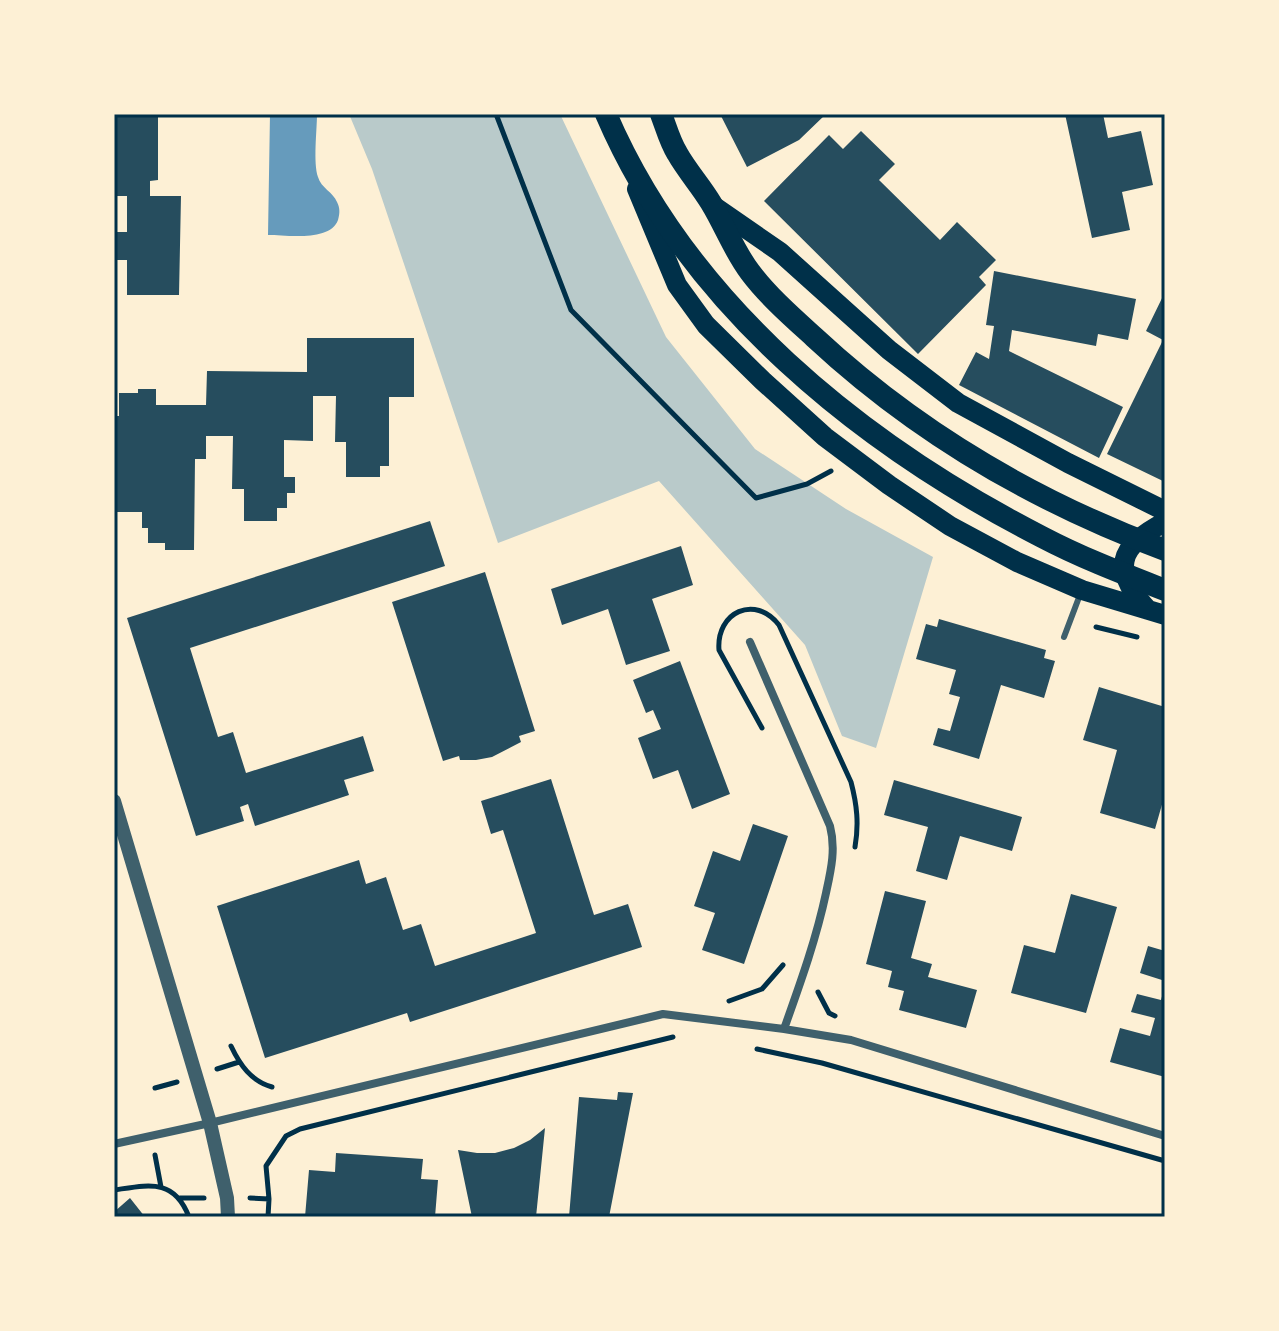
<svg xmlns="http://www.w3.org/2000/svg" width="1279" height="1331" viewBox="0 0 1279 1331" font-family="Spectral,serif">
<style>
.green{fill:#b9caca}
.water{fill:#669bbc}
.building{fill:#264d5e}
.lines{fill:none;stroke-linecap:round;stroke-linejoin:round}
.path{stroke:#003049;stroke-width:5}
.service{stroke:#3f606c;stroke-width:6}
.minor{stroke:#3f606c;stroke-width:8}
.tertiary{stroke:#3f606c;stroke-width:14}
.primary{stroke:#003049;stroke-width:20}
.trunk{stroke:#003049;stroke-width:22}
.neatline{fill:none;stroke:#003049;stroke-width:3}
</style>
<rect width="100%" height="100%" fill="#fdf0d5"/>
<path class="green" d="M 349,114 L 560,114 L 666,337 L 755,449 L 846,509 L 933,557 L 876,748 L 842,736 L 805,645 L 659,481 L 498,543 L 372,169 Z"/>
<path class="water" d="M 270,114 L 317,114 C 317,130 313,163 318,177 C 321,188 333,192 337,202 C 340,208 340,213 338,220 C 330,242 287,235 268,235 Z"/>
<path class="building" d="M 114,114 L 158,115 L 158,180 L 150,181 L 150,196 L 181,196 L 179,295 L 127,295 L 127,260 L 114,260 L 114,232 L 127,232 L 127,196 L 114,196 Z
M 720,114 L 826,114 L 799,140 L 747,167 Z
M 1065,114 L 1103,114 L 1108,138 L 1141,131 L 1153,185 L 1122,192 L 1130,230 L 1092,238 Z
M 861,131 L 895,164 L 879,180 L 940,240 L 957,222 L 996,260 L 979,277 L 986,285 L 918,354 L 764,201 L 829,135 L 843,149 Z
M 994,271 L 1136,299 L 1128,340 L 1098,334 L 1096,346 L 1012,330 L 1009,351 L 1123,407 L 1099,458 L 959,385 L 976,352 L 989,359 L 994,326 L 986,325 Z
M 1165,292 L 1165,482 L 1107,454 L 1163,340 L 1146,331 Z
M 307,338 L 414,338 L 414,397 L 389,397 L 389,466 L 380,466 L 380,477 L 346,477 L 346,442 L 335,442 L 336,396 L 313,396 L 313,441 L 284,440 L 284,477 L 295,477 L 295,493 L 287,493 L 287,508 L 277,508 L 277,521 L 244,521 L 244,489 L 232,489 L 233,436 L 206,436 L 206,459 L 195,459 L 194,550 L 165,550 L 165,543 L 148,543 L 148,528 L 142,528 L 142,512 L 114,512 L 114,416 L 119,416 L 119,393 L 138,393 L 138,389 L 156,389 L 156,405 L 206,405 L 207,371 L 307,372 Z
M 430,521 L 445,566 L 190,648 L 218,737 L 233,732 L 246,773 L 363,736 L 374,771 L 344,780 L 349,795 L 255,826 L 248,804 L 240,807 L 244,821 L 196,836 L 127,618 Z
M 681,546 L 693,585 L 652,599 L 670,651 L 626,665 L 608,609 L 562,625 L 551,589 Z
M 485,572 L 535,731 L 519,736 L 521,742 L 492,757 L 476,760 L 460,760 L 459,756 L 443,761 L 392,602 Z
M 939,619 L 1046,650 L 1044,658 L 1055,661 L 1044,698 L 1001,685 L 979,759 L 933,745 L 938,728 L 950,731 L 960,697 L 949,694 L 956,670 L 916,659 L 926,624 L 937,627 Z
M 680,661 L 730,794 L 692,809 L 678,770 L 653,779 L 638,738 L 661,729 L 653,710 L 646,713 L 633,680 Z
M 1099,687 L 1165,707 L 1165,794 L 1155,829 L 1100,813 L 1117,750 L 1083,740 Z
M 551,779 L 594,915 L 628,904 L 642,947 L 410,1022 L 407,1013 L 265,1058 L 217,906 L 359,860 L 366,884 L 386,877 L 403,930 L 421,924 L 435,966 L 536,933 L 503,830 L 491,834 L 481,801 Z
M 894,780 L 1022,817 L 1012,851 L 960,836 L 947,880 L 916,871 L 928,827 L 884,815 Z
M 753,824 L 788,836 L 744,964 L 702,950 L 715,913 L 694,906 L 713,851 L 740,861 Z
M 885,891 L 926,901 L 911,958 L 932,964 L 928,977 L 977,990 L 966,1028 L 899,1010 L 904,991 L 888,987 L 892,971 L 866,964 Z
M 1071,894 L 1117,907 L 1086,1013 L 1011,993 L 1024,945 L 1055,953 Z
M 1148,946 L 1165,951 L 1165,981 L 1140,973 Z
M 1164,989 L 1165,1077 L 1110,1062 L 1120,1028 L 1150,1036 L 1155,1018 L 1131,1012 L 1137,994 L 1161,1000 Z
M 618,1092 L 633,1093 L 609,1217 L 569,1217 L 579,1097 L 617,1100 Z
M 545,1128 L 536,1217 L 472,1217 L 458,1150 L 477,1153 L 495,1153 L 514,1148 L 530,1140 Z
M 336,1153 L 423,1159 L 421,1179 L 438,1180 L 435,1217 L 305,1217 L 309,1170 L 335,1172 Z
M 130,1198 L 145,1217 L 114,1217 L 114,1212 Z"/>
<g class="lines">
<path class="path" d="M 496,114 L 571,310 L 756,498 L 807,484 L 831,471
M 1096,627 L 1137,637
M 762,728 L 719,650 C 716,612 755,594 779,625 L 851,782 C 857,805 859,824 855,847
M 818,992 L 829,1013 L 835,1016
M 729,1001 L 762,989 L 783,965
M 231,1046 C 240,1065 251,1081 272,1087
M 757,1049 L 822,1063 L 1165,1161
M 217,1069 L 239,1062
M 155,1088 L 177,1082
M 155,1155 L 161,1187
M 114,1190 C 149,1185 174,1178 189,1217
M 180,1198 L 204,1198
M 250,1198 L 269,1199
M 268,1217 L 269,1199 L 266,1166 L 286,1136 L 300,1129 L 673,1037"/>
<path class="service" d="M 1064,637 L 1081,592"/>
<path class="minor" d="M 750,642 L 830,826 C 836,849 831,870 826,893 C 816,940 800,984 784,1029
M 114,1144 L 210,1123 L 663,1014 L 784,1029 L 851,1040 L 1165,1136"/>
<path class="tertiary" d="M 114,801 L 210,1123 L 227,1198 L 228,1217"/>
<path class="primary" d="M 637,189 L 677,285 L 706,325 L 763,381 L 825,437 L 889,485 L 950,526 L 1017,562 L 1082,590 L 1165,615
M 712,205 L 780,252 L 889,350 L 958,403 L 1068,463 L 1165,511
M 1148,610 C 1111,570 1117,547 1165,522"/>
<path class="trunk" d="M 606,114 C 688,305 861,444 1042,537 C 1082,558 1124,574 1165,590
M 661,114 C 666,127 670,142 677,153 C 687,171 701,186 711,203 C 725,226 734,251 750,272 C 768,296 792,317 814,337 C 915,431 1036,502 1165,550"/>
</g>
<rect width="1279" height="1331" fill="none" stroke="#fdf0d5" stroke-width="232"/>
<rect x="116" y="116" width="1047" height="1099" class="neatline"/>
</svg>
